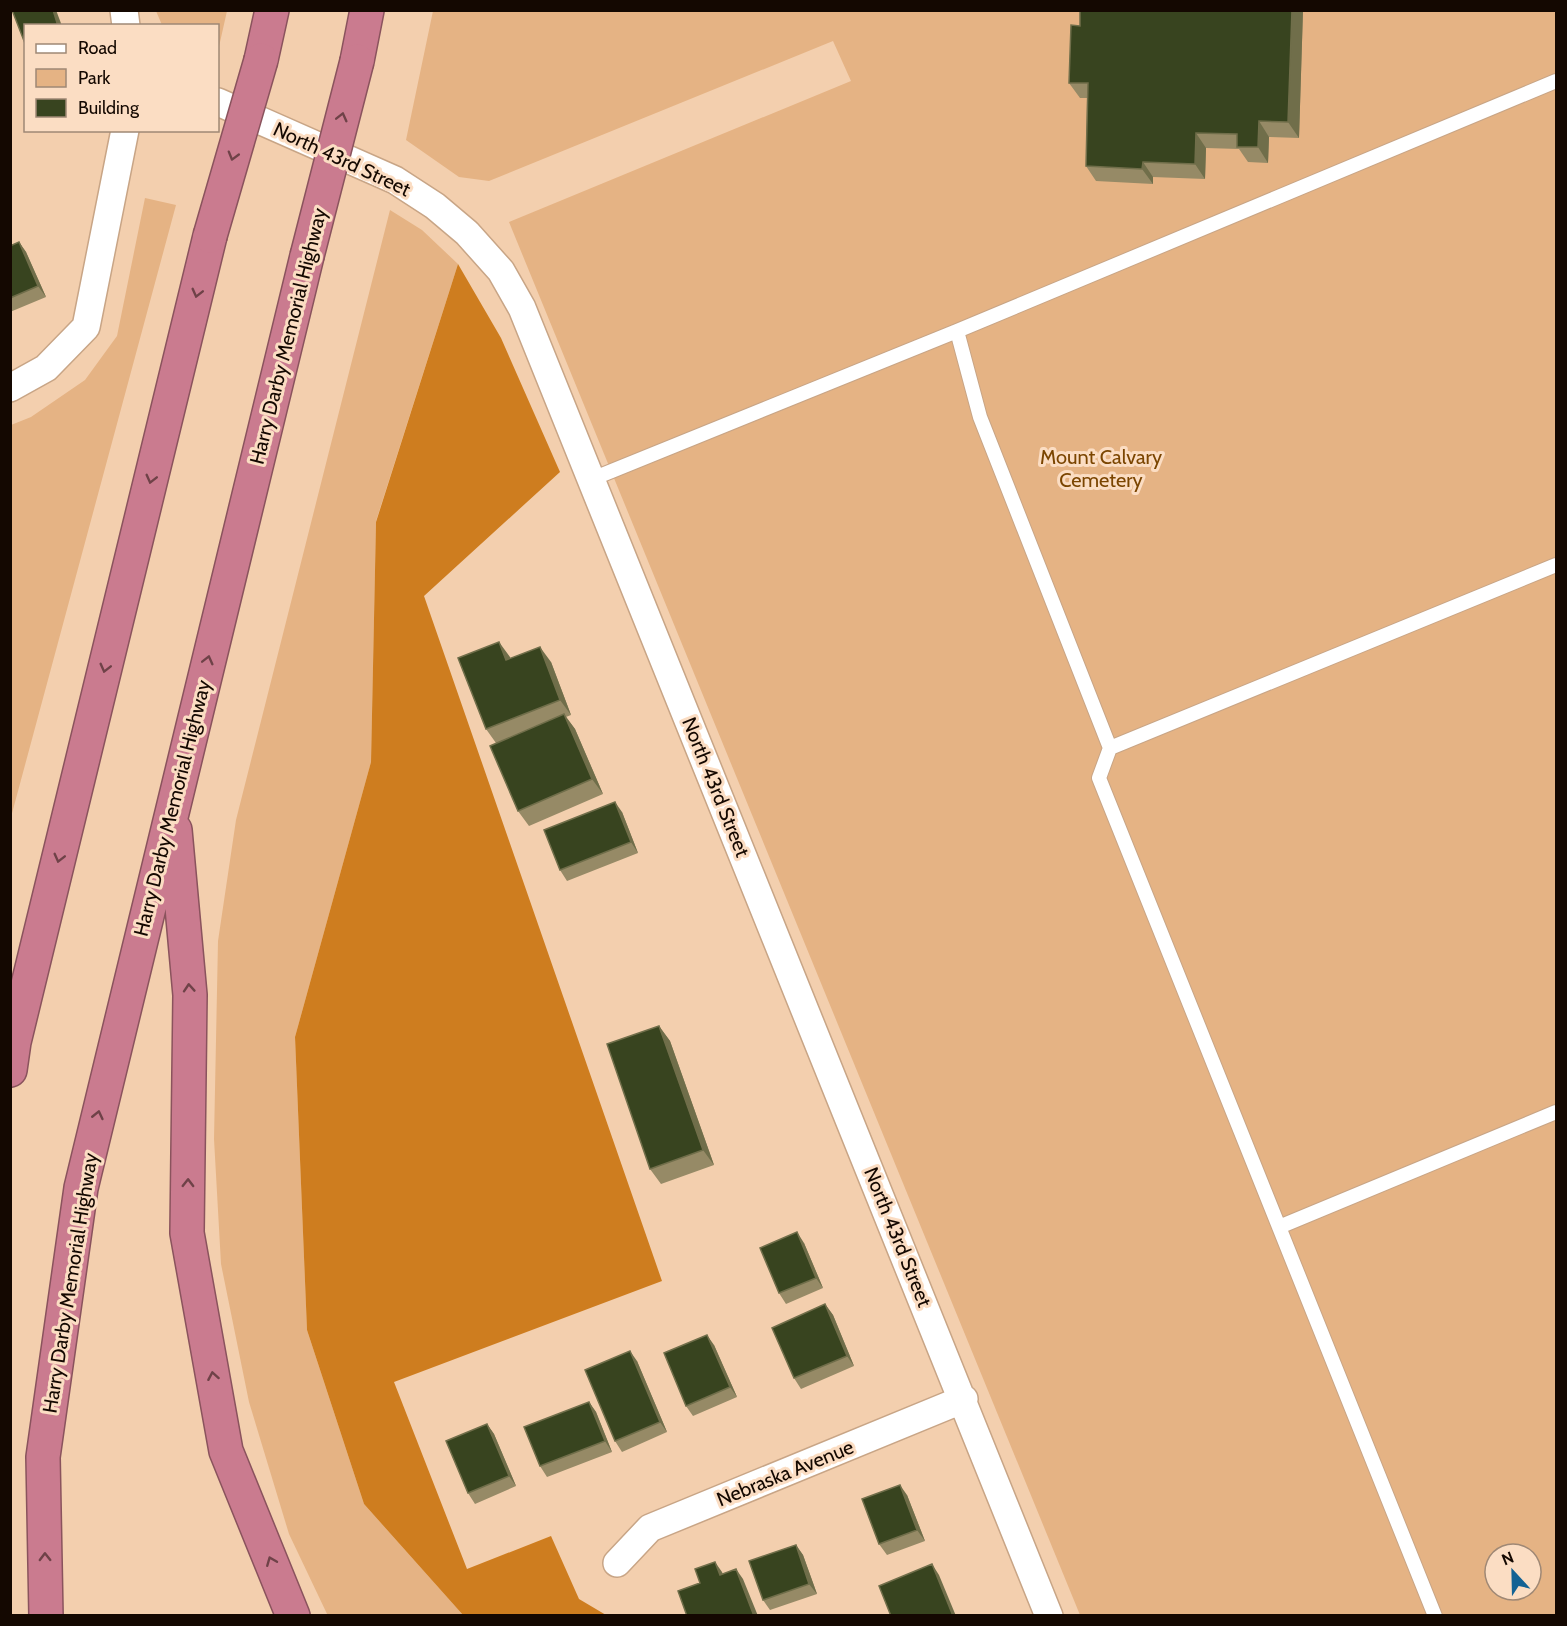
<svg xmlns="http://www.w3.org/2000/svg" width="1567" height="1626" viewBox="0 0 1567 1626" font-family="Cabin,sans-serif">
<style>
.green{fill:#e5b384;fill-rule:evenodd}
.forest{fill:#ce7d1f}
.lines{fill:none;stroke-linecap:round;stroke-linejoin:round}
.service-casing{stroke:#c8a586;stroke-width:16}
.minor-casing{stroke:#c8a586;stroke-width:30}
.motorway-casing{stroke:#8a535d;stroke-width:36}
.service{stroke:#fff;stroke-width:14}
.minor{stroke:#fff;stroke-width:27}
.motorway{stroke:#ca7b8f;stroke-width:33}
.motorway-bridge-casing{stroke:#8a535d;stroke-width:36;stroke-linecap:butt}
.motorway-bridge{stroke:#ca7b8f;stroke-width:33}
.wall{fill:#968a66}
.shaded-wall{fill:#706e4a}
.building{fill:#38441f;stroke:#706e4a;stroke-width:1.5}
.oneway{stroke:#6f4248}
.labels{text-anchor:middle;stroke-width:6;stroke-linejoin:round;paint-order:stroke}
.street-label{font-size:20px;fill:#140801;stroke:#fbddc3}
.park-label{font-size:20px;fill:#7b4500;stroke:#fbddc3}
</style>
<rect width="100%" height="100%" fill="#f3cfae"/>
<path class="green" d="M 156,11 L 227,11 L 218,51 L 218,26 L 162,25 Z
M 433,11 L 1556,11 L 1556,1615 L 1080,1615 L 509,222 L 851,81 L 833,41 L 489,181 L 459,177 L 406,140 ZM 1495,1554 L 1531,1554 L 1531,1590 L 1495,1590 Z
M 145,198 L 176,205 L 11,817 L 11,425 L 31,417 L 85,380 L 117,336 Z
M 390,210 L 422,230 L 458,264 L 376,521 L 371,762 L 295,1037 L 307,1330 L 364,1504 L 463,1615 L 328,1616 L 289,1534 L 249,1402 L 221,1264 L 214,1139 L 218,941 L 236,820 Z"/>
<path class="forest" d="M 458,264 L 501,338 L 560,472 L 424,596 L 662,1281 L 394,1382 L 467,1569 L 551,1536 L 579,1599 L 606,1615 L 463,1615 L 364,1504 L 307,1330 L 295,1037 L 371,762 L 376,522 Z"/>
<g class="lines">
<g class="service-casing">
<path id="service" d="M 957,331 L 980,417 L 1110,748
M 592,479 L 957,331 L 1556,81
M 1279,1227 L 1556,1112
M 1435,1616 L 1099,778 L 1110,748 L 1556,565"/>
</g>
<g class="minor-casing">
<path id="minor" d="M 124,10 L 126,26
M 218,102 L 395,180 L 435,206 L 467,233 L 501,271 L 522,308 L 1049,1616
M 10,388 L 46,368 L 86,327 L 125,130
M 617,1563 L 650,1528 L 964,1399"/>
</g>
<g class="motorway-casing">
<path id="motorway" d="M 261,60 L 272,10
M 357,61 L 367,10
M 175,830 L 190,995 L 187,1233 L 226,1451 L 293,1616
M 10,1070 L 14,1042 L 210,236
M 46,1616 L 43,1457 L 81,1188 L 307,256"/>
</g>
<use href="#service" class="service"/>
<use href="#minor" class="minor"/>
<use href="#motorway" class="motorway"/>
<g class="motorway-bridge-casing">
<path id="motorway-bridge" d="M 210,236 L 261,60
M 307,256 L 357,61"/>
</g>
<use href="#motorway-bridge" class="motorway-bridge"/>
</g>
<path class="wall" d="M 1303,10 L 1299,138 L 1269,137 L 1268,163 L 1248,162 L 1239,149 L 1206,148 L 1205,179 L 1153,177 L 1153,184 L 1096,181 L 1086,166 L 1087,98 L 1080,98 L 1069,83 L 1080,26 Z
M 19,242 L 26,252 L 46,297 L 10,312 L 10,246 Z
M 510,658 L 551,662 L 571,715 L 566,717 L 575,729 L 603,794 L 529,826 L 518,811 L 496,743 L 486,729 Z
M 622,812 L 638,853 L 567,881 L 560,870 Z
M 659,1026 L 670,1041 L 714,1165 L 661,1184 L 650,1169 Z
M 804,1243 L 823,1288 L 786,1304 L 779,1293 Z
M 825,1304 L 833,1315 L 854,1366 L 801,1389 L 794,1378 Z
M 714,1345 L 737,1397 L 693,1416 L 686,1406 Z
M 637,1361 L 667,1432 L 622,1452 L 615,1441 Z
M 589,1402 L 596,1412 L 612,1452 L 547,1477 L 540,1466 Z
M 487,1424 L 494,1434 L 516,1486 L 475,1504 L 468,1493 Z
M 907,1495 L 925,1541 L 887,1555 L 879,1544 Z
M 796,1545 L 803,1555 L 817,1594 L 770,1610 L 763,1600 Z"/>
<path class="shaded-wall" d="M 53,10 L 56,10 L 62,26 L 58,26 Z
M 1292,10 L 1303,10 L 1299,138 L 1288,122 Z
M 1259,121 L 1269,137 L 1268,163 L 1258,147 Z
M 1196,133 L 1206,148 L 1205,179 L 1195,164 Z
M 1143,162 L 1153,177 L 1153,184 L 1142,169 Z
M 19,242 L 26,252 L 46,297 L 38,286 Z
M 499,642 L 510,657 L 517,675 L 506,660 Z
M 540,647 L 551,662 L 571,715 L 560,700 Z
M 564,714 L 575,729 L 603,794 L 592,779 Z
M 615,802 L 622,812 L 638,853 L 631,842 Z
M 659,1026 L 670,1041 L 714,1165 L 703,1150 Z
M 797,1232 L 804,1243 L 823,1288 L 816,1278 Z
M 825,1304 L 833,1315 L 854,1366 L 847,1356 Z
M 707,1335 L 714,1345 L 737,1397 L 730,1387 Z
M 630,1351 L 637,1361 L 667,1432 L 660,1422 Z
M 589,1402 L 596,1412 L 612,1452 L 605,1441 Z
M 487,1424 L 494,1434 L 516,1486 L 509,1476 Z
M 900,1485 L 907,1495 L 925,1541 L 917,1530 Z
M 796,1545 L 803,1555 L 817,1594 L 809,1584 Z
M 715,1562 L 722,1572 L 727,1585 L 720,1575 Z
M 932,1564 L 939,1575 L 956,1616 L 953,1616 Z
M 736,1569 L 743,1579 L 758,1616 L 754,1616 Z"/>
<path class="building" d="M 12,10 L 53,10 L 58,26 L 26,26 L 26,46 Z
M 1080,10 L 1292,10 L 1288,122 L 1259,121 L 1258,147 L 1237,147 L 1237,134 L 1196,133 L 1195,164 L 1143,162 L 1142,169 L 1086,166 L 1088,83 L 1069,83 L 1071,25 L 1080,26 Z
M 19,242 L 38,286 L 10,298 L 10,246 Z
M 499,642 L 506,660 L 540,647 L 560,700 L 486,729 L 458,658 Z
M 564,714 L 592,779 L 518,811 L 490,746 Z
M 615,802 L 631,842 L 560,870 L 544,830 Z
M 659,1026 L 703,1150 L 650,1169 L 607,1044 Z
M 797,1232 L 816,1278 L 779,1293 L 760,1248 Z
M 825,1304 L 847,1356 L 794,1378 L 772,1328 Z
M 707,1335 L 730,1387 L 686,1406 L 664,1353 Z
M 630,1351 L 660,1422 L 615,1441 L 585,1370 Z
M 589,1402 L 605,1441 L 540,1466 L 524,1427 Z
M 487,1424 L 509,1476 L 468,1493 L 446,1441 Z
M 900,1485 L 917,1530 L 879,1544 L 862,1499 Z
M 796,1545 L 809,1584 L 763,1600 L 749,1561 Z
M 715,1562 L 720,1575 L 736,1569 L 754,1616 L 687,1616 L 678,1591 L 700,1583 L 695,1569 Z
M 932,1564 L 953,1616 L 891,1616 L 879,1586 Z"/>
<defs><path id="oneway-chevron" d="M-2-3.5L2.5 0L-2 3.5" fill="none" stroke-width="1.6" stroke-linecap="round" stroke-linejoin="round" transform="scale(1.5)"/></defs>
<g class="oneway">
<use href="#oneway-chevron" transform="translate(342 117) rotate(-76)"/>
<use href="#oneway-chevron" transform="translate(233 156) rotate(106)"/>
<use href="#oneway-chevron" transform="translate(197 293) rotate(104)"/>
<use href="#oneway-chevron" transform="translate(151 479) rotate(104)"/>
<use href="#oneway-chevron" transform="translate(208 660) rotate(-76)"/>
<use href="#oneway-chevron" transform="translate(105 668) rotate(104)"/>
<use href="#oneway-chevron" transform="translate(59 858) rotate(104)"/>
<use href="#oneway-chevron" transform="translate(189 988) rotate(-94)"/>
<use href="#oneway-chevron" transform="translate(98 1115) rotate(-77)"/>
<use href="#oneway-chevron" transform="translate(188 1183) rotate(-89)"/>
<use href="#oneway-chevron" transform="translate(213 1376) rotate(-100)"/>
<use href="#oneway-chevron" transform="translate(45 1557) rotate(-91)"/>
<use href="#oneway-chevron" transform="translate(271 1561) rotate(-112)"/>
</g>
<g class="labels">
<g class="street-label">
<text transform="translate(342 159) rotate(25)" y="7">North 43rd Street</text>
<text transform="translate(288 336) rotate(-76)" y="7">Harry Darby Memorial Highway</text>
<text transform="translate(716 787) rotate(68)" y="7">North 43rd Street</text>
<text transform="translate(172 808) rotate(-76)" y="7">Harry Darby Memorial Highway</text>
<text transform="translate(898 1237) rotate(68)" y="7">North 43rd Street</text>
<text transform="translate(70 1283) rotate(-81)" y="7">Harry Darby Memorial Highway</text>
<text transform="translate(785 1473) rotate(-22)" y="7">Nebraska Avenue</text>
</g>
<g class="park-label">
<text x="1101" y="464">Mount Calvary<tspan x="1101" dy="23">Cemetery</tspan></text>
</g>
</g>
<rect width="1567" height="1626" fill="none" stroke="#140801" stroke-width="24"/>
<rect x="24" y="24" width="195" height="108" fill="#fbddc3" stroke="#9f8875" stroke-width="1.5"/>
<rect x="36" y="44" width="30" height="9" fill="#ffffff" stroke="#9f8875" stroke-width="1.5"/>
<text x="78" y="54" font-size="18" fill="#140801">Road</text>
<rect x="36" y="69" width="30" height="18" fill="#e5b384" stroke="#9f8875" stroke-width="1.5"/>
<text x="78" y="84" font-size="18" fill="#140801">Park</text>
<rect x="36" y="99" width="30" height="18" fill="#38441f" stroke="#9f8875" stroke-width="1.5"/>
<text x="78" y="114" font-size="18" fill="#140801">Building</text>
<g transform="translate(1513 1572) rotate(338)"><circle r="28" fill="#fbddc3" stroke="#9f8875" stroke-width="1.5"/>
<path d="M0-4.5L10 22L0 15L-10 22Z" fill="#136294"/>
<text y="-9" font-size="16" font-weight="bold" text-anchor="middle" fill="#140801">N</text>
</g>
</svg>
